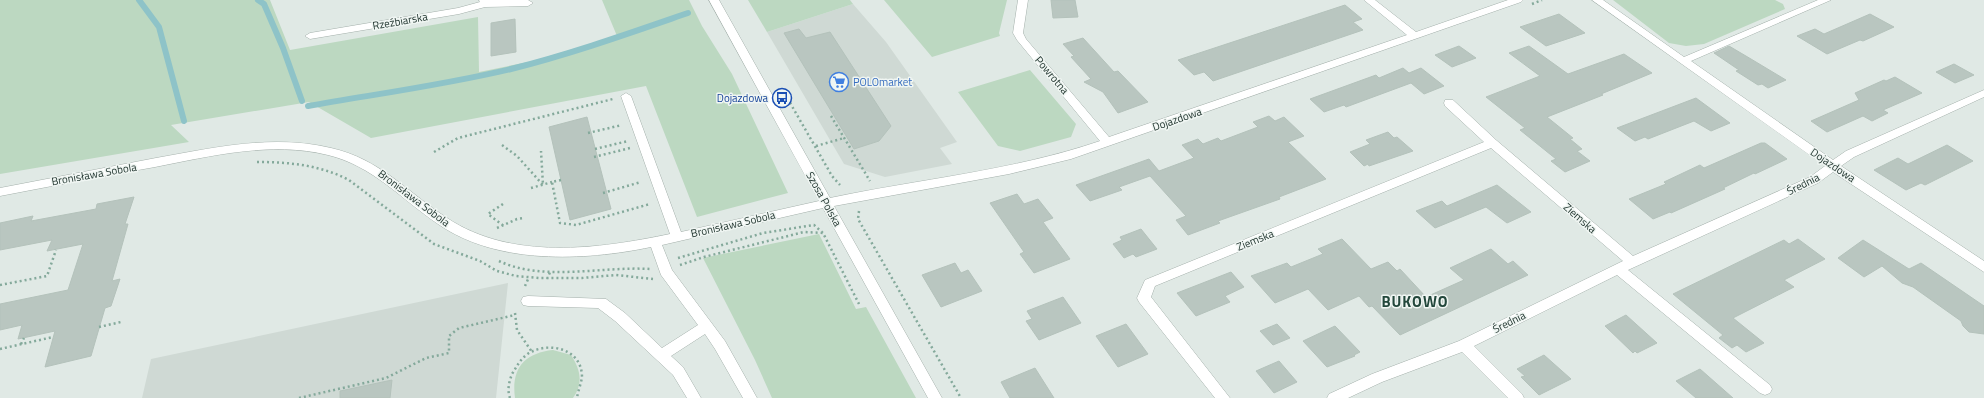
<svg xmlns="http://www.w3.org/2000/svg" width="1984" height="398" viewBox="0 0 1984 398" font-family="'Titillium Web',sans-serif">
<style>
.built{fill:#cfd9d4}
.green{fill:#bcd8c1}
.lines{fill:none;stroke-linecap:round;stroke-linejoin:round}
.stream{stroke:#8ec3c8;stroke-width:6}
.building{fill:#b9c6c0;stroke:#b4c2bb}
.minor-casing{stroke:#a4b0ab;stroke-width:1}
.path{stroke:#84a99b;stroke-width:2.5;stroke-dasharray:2 3;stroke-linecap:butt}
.minor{fill:#fff;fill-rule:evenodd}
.labels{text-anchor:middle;stroke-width:3;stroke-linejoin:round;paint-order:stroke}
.street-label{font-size:11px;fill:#233731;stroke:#f0f6f3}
.shop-label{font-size:11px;fill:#366cbe;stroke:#f0f6f3;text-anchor:start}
.transit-label{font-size:11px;fill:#164399;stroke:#f0f6f3;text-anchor:end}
.district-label{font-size:15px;font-weight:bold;letter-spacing:1px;fill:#22473b;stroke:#f0f6f3}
</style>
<rect width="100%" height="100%" fill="#e0e9e5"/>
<path class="built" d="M 853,4 L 886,42 L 957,142 L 940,148 L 952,164 L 885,177 L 844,164 L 767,32 Z
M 508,283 L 496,398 L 142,398 L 151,359 Z"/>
<path class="green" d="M 0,0 L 270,0 L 290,50 L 478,17 L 479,72 L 533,61 L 617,36 L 602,0 L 689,0 L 702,26 L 732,74 L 788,193 L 697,217 L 646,86 L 371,138 L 309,102 L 171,125 L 189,142 L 0,174 Z
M 748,0 L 850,0 L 853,4 L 767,32 Z
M 884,0 L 1007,0 L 999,33 L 1000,36 L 932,57 Z
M 1613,0 L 1775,0 L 1783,4 L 1785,9 L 1704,44 L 1686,46 L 1669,43 Z
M 1030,70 L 1076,124 L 1071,137 L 1020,151 L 998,146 L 958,92 Z
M 819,234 L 856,309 L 866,307 L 916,398 L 772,398 L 755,360 L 703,258 Z
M 553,350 L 571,355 C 580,369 584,383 573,398 L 515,398 C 511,369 524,353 553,350 Z"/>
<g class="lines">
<path class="stream" d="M 139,0 L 159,27 L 184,121
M 258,0 L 264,4 L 283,48 L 302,101
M 308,106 C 376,94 444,85 511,69 C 571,54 630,33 688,13"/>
</g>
<path class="building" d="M 1051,0 L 1075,0 L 1078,17 L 1053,18 Z
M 1345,5 L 1362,19 L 1353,22 L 1363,30 L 1213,81 L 1204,72 L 1194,75 L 1178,60 Z
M 1559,14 L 1585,33 L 1546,46 L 1520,27 Z
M 1870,14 L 1894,27 L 1863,41 L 1860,40 L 1827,54 L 1797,36 L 1815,29 L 1824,34 Z
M 515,19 L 516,52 L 491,56 L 491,23 Z
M 799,29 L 806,38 L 830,32 L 891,126 L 879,141 L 854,149 L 784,33 Z
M 1083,38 L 1114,72 L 1118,71 L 1148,102 L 1118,113 L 1103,92 L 1084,82 L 1091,79 L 1071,57 L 1074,56 L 1063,44 Z
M 1459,46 L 1476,58 L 1452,67 L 1435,55 Z
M 1529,46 L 1568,74 L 1624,54 L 1652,73 L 1601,94 L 1603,95 L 1547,117 L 1573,138 L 1570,139 L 1582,149 L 1577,151 L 1590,161 L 1565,172 L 1551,161 L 1556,159 L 1520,130 L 1525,128 L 1486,97 L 1540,76 L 1509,53 Z
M 1729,46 L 1751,59 L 1786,80 L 1768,88 L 1762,84 L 1758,85 L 1736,71 L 1739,70 L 1714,53 Z
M 1954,64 L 1974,75 L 1955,83 L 1936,72 Z
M 1403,68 L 1409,73 L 1421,68 L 1444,86 L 1424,94 L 1411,83 L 1346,107 L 1344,105 L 1324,112 L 1310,99 L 1376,75 L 1379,78 Z
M 1895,77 L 1922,93 L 1883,110 L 1888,113 L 1872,121 L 1863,116 L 1827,132 L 1811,121 L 1859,100 L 1855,93 L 1884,80 L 1886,81 Z
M 1696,98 L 1730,123 L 1711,131 L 1694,121 L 1648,139 L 1645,137 L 1635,141 L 1617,128 Z
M 1269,116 L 1275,121 L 1284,117 L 1304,136 L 1288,142 L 1326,179 L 1279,197 L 1280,199 L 1218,221 L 1220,223 L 1188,235 L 1176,220 L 1186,216 L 1150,176 L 1119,187 L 1122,190 L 1090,201 L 1076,185 L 1149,159 L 1159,171 L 1194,158 L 1182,145 L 1198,139 L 1203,144 L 1218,138 L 1221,141 L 1258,127 L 1253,122 Z
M 587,117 L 611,209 L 570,220 L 549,127 Z
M 1388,132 L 1394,138 L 1397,137 L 1413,151 L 1369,166 L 1368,164 L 1364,166 L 1350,152 L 1370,144 L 1366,140 Z
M 1761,143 L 1765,143 L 1787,159 L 1755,174 L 1754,173 L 1723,188 L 1725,189 L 1671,213 L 1670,212 L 1653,219 L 1629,199 L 1666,184 L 1664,182 L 1700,165 L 1704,168 Z
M 1947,145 L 1973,161 L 1925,185 L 1921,183 L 1906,190 L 1874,170 L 1898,158 L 1908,164 Z
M 1497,185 L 1531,212 L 1507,223 L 1486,207 L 1435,228 L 1416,211 L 1442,201 L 1447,206 Z
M 1017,194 L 1024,204 L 1038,199 L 1053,218 L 1043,222 L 1070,259 L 1034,273 L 1020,254 L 1024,252 L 990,203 Z
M 134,197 L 125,224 L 128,224 L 112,281 L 120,279 L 111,306 L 105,308 L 91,356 L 45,367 L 55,331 L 18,339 L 22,325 L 0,330 L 0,304 L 68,290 L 83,244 L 47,251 L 52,240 L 0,250 L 0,223 L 33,216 L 31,221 L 96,209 L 97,204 Z
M 1141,229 L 1157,249 L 1136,257 L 1133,254 L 1124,258 L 1113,244 L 1122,240 L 1120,237 Z
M 1342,239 L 1371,269 L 1388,262 L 1397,271 L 1400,269 L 1426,297 L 1464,280 L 1450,268 L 1491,249 L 1508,264 L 1513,261 L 1528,275 L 1400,335 L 1372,306 L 1369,307 L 1359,296 L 1328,310 L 1308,289 L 1275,303 L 1251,276 L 1287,263 L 1291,267 L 1323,254 L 1318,249 Z
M 1798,239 L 1825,259 L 1784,280 L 1794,287 L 1733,318 L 1764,343 L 1746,352 L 1737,345 L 1732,348 L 1719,338 L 1723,335 L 1673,294 L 1784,240 L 1789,244 Z
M 1863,240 L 1909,269 L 1921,263 L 1984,306 L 1984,334 L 1969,332 L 1963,326 L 1961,321 L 1913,287 L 1902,283 L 1882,266 L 1864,277 L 1838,258 Z
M 955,263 L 961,273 L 968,270 L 982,291 L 941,307 L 922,275 Z
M 1231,272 L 1244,287 L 1225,296 L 1230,302 L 1196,316 L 1177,293 Z
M 1063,297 L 1081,323 L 1039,340 L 1026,321 L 1032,319 L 1027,311 Z
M 1626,315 L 1657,343 L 1637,353 L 1635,351 L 1633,353 L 1605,326 Z
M 1126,324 L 1148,354 L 1118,367 L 1096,336 Z
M 1277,324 L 1290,338 L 1273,345 L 1260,331 Z
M 1335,326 L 1360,352 L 1354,355 L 1355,356 L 1327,367 L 1303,341 Z
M 1544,355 L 1571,379 L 1539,395 L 1521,377 L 1525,376 L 1517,369 Z
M 1279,361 L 1297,382 L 1274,393 L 1256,371 Z
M 1035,368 L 1054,398 L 1010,398 L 1001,382 Z
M 1700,369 L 1733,398 L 1696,398 L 1676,381 Z
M 392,380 L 390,398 L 340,398 L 340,391 Z"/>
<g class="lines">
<g class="minor-casing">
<path id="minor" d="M 479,0 L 528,0 L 533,3 L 528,6 L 485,7 L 459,14 L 310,39 L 305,36 L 310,33 L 458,8 L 480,2 Z
M 709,0 L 719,0 L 830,198 C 920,179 1012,171 1100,141 L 1017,40 L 1013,33 L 1018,0 L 1028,0 L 1023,33 L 1026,39 L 1109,137 L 1407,35 L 1364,0 L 1375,0 L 1416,32 L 1508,0 L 1523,0 L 1521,2 L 1071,159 L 1009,174 L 834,206 L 942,398 L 928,398 L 823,208 L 662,245 L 672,270 L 725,341 L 757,398 L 743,398 L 715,349 L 705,334 L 671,356 L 683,367 L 701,398 L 687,398 L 673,375 L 615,321 L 598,308 L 528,306 L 523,305 L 521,301 L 523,297 L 528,296 L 606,299 L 625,313 L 662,348 L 698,325 L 661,275 L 651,247 C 584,261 497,265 438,224 C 401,199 373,166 328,155 C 271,141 211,156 155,167 C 103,176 52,186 0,196 L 0,188 C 52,178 104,168 156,158 C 213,148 272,134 331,148 C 380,159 407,192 447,218 C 512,261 598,249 670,234 L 621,96 L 626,93 L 631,96 L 681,232 L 819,201 Z
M 1592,0 L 1603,0 L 1684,57 L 1818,0 L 1831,0 L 1691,61 L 1833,160 L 1846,151 L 1984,90 L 1984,97 L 1854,157 L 1841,166 L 1984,261 L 1984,272 L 1833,172 L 1818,183 L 1628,270 L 1770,385 L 1772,389 L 1770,393 L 1765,395 L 1760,393 L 1617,275 L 1474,346 L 1522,394 L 1524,398 L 1508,398 L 1462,352 L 1382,382 L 1348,398 L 1327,398 L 1329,394 L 1372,374 L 1459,341 L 1623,261 L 1491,148 L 1155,286 L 1151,297 L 1230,398 L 1215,398 L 1139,302 L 1137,298 L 1145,280 L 1484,142 L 1445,106 L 1444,103 L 1445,100 L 1453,100 L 1496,140 L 1633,256 L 1810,177 L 1825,166 Z"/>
</g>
<path class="path" d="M 1532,4 L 1542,0
M 785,94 L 832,176 L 840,185
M 831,116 L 870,181
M 588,133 L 622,125
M 502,145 L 517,156 L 543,185 L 541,151
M 816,146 L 844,138
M 595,149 L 628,141
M 434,152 L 458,138 L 613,99
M 594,157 L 630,148
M 257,162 C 289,162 320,165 349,180 L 434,244 L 480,261 L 497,271 L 516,276 L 539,278 L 582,278 L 616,275 L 653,279
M 561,180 L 552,182 L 560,223 L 576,225 L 650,204
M 531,188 L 552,182
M 603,193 L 641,182
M 503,204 L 488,214 L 504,226
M 859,211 L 858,219 L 961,398
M 497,228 L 517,219 L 524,218
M 678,258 L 763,233 L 814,225 L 823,233 L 859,304
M 499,261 C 543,282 602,266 650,269
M 680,265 L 704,257 L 804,232 L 823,233
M 547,279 L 551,270
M 0,285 L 47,276 L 56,250
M 525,286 L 529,277
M 515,313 L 517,330 L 532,352
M 99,327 L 121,322
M 21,344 L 24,338
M 0,349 L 53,337
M 299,398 L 386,378 L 426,358 L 449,353 L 449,336 L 459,328 L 515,315
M 510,398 C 507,390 509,382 512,374 C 517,366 521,358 529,353 C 550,341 582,349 582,377 C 581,384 578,391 577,398"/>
<use href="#minor" class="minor"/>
</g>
<defs>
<g id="supermarket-ring" transform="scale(1)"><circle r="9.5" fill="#f0f6f3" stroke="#3f7fe0" stroke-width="1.5"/><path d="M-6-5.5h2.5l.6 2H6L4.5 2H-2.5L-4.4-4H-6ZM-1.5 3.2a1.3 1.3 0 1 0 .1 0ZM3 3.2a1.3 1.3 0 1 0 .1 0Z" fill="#3f7fe0"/></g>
<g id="bus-ring" transform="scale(1)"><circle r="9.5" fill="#f0f6f3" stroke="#1a4fb4" stroke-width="1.5"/><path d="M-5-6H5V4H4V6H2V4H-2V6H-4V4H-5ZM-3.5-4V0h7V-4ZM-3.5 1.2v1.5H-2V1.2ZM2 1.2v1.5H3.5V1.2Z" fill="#1a4fb4"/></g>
</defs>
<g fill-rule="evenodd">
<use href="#supermarket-ring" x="839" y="82"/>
<use href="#bus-ring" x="782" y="98"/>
</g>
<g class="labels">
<g class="street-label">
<text transform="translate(400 21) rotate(-10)" y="4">Rzeźbiarska</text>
<text transform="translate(1052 75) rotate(50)" y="4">Powrotna</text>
<text transform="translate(1177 119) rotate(-19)" y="4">Dojazdowa</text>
<text transform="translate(1833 165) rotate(34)" y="4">Dojazdowa</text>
<text transform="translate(94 174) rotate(-10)" y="4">Bronisława Sobola</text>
<text transform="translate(1803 184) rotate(-27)" y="4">Średnia</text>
<text transform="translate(414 198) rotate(37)" y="4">Bronisława Sobola</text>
<text transform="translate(824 199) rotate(61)" y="4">Szosa Polska</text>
<text transform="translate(1580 218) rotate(41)" y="4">Ziemska</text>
<text transform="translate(733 224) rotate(-13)" y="4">Bronisława Sobola</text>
<text transform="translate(1255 240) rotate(-22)" y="4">Ziemska</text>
<text transform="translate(1509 322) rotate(-27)" y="4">Średnia</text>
</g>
<g class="shop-label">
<text x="853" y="86">POLOmarket</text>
</g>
<g class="transit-label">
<text x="768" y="102">Dojazdowa</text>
</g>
<g class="district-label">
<text x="1415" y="307">BUKOWO</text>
</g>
</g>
</svg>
